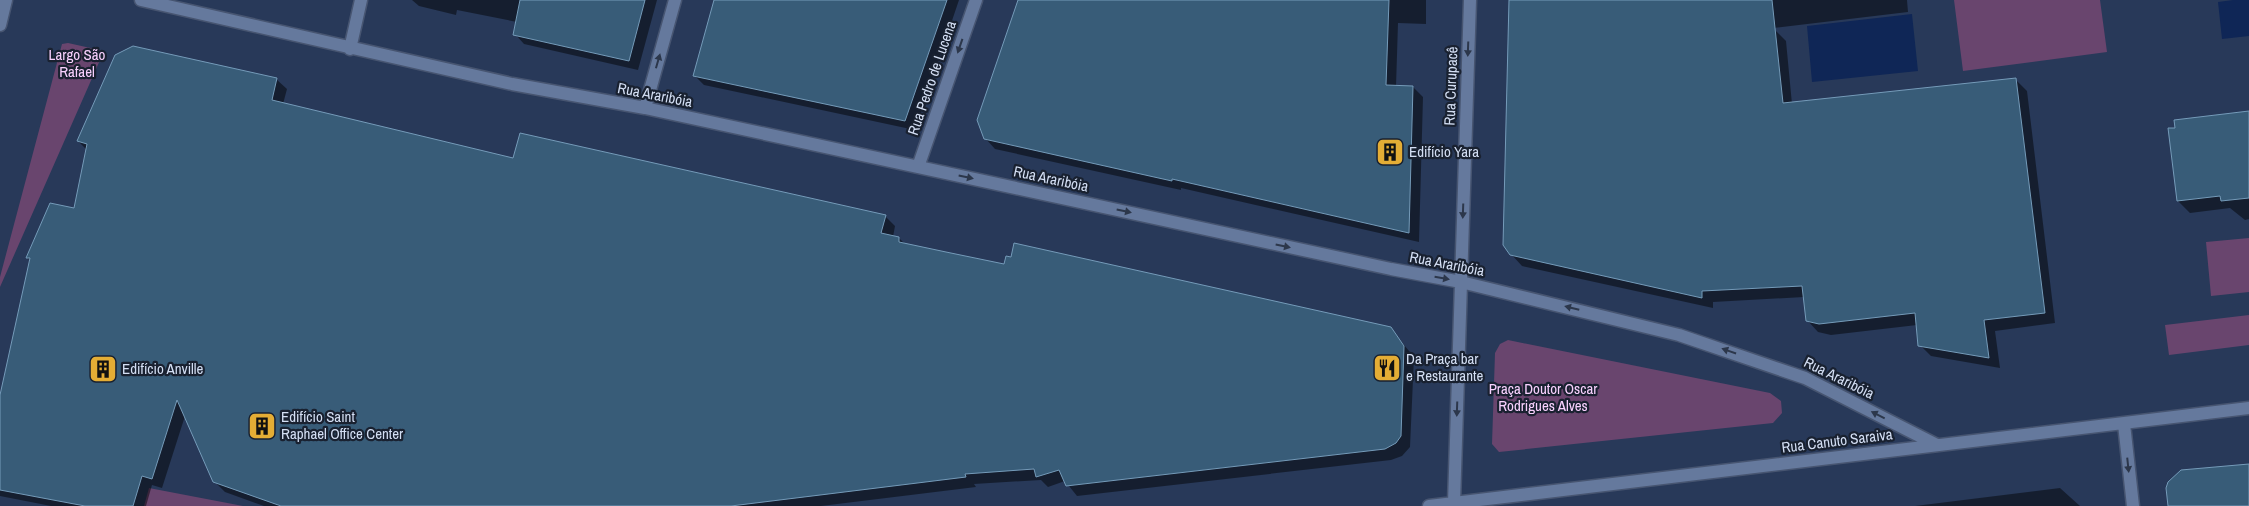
<svg xmlns="http://www.w3.org/2000/svg" width="2249" height="506" viewBox="0 0 2249 506" font-family="'Archivo Narrow',sans-serif">
<style>
.green{fill:#69456e}
.water{fill:#0f2656}
.shadow{fill:#0007}
.building{fill:#385c78;stroke:#759bb9}
.lines{fill:none;stroke-linecap:round;stroke-linejoin:round}
.minor-casing{stroke:#475571;stroke-width:15}
.minor{stroke:#65799d;stroke-width:12}
.oneway{fill:#2c374b}
.labels{text-anchor:middle;stroke-width:4.5;stroke-linejoin:round;paint-order:stroke}
.park-label{font-size:15px;fill:#f9d1fe;stroke:#192130}
.street-label{font-size:15px;fill:#d4dff4;stroke:#192130}
.poi-label{font-size:15px;fill:#d4dff4;stroke:#192130;text-anchor:start}
</style>
<rect width="100%" height="100%" fill="#283959"/>
<path class="green" d="M 1954,0 L 2100,0 L 2107,52 L 1963,71 Z
M 68,43 L 104,51 L 0,287 L 0,277 L 62,44 Z
M 2249,238 L 2249,292 L 2211,296 L 2206,242 Z
M 2249,315 L 2249,345 L 2169,355 L 2165,325 Z
M 1508,340 L 1770,393 L 1781,401 L 1782,413 L 1773,423 L 1499,452 L 1492,444 L 1495,353 L 1500,344 Z
M 149,488 L 243,506 L 144,506 Z"/>
<path class="water" d="M 2233,0 L 2249,0 L 2249,36 L 2222,39 L 2218,2 Z
M 1912,14 L 1918,71 L 1812,82 L 1807,26 Z"/>
<path class="shadow" d="M 412,0 L 657,0 L 638,70 L 524,44 L 515,34 L 517,22 L 457,10 L 456,15 L 419,6 Z
M 715,0 L 959,0 L 915,130 L 704,85 L 695,76 Z
M 1019,0 L 1426,0 L 1426,24 L 1398,23 L 1396,87 L 1413,87 L 1423,97 L 1419,242 L 1181,188 L 1181,190 L 995,149 L 985,138 Z
M 1509,0 L 1907,0 L 1908,12 L 1773,28 L 1786,41 L 1792,104 L 2016,80 L 2027,91 L 2055,323 L 1995,331 L 2000,368 L 1931,356 L 1920,345 L 1917,325 L 1831,335 L 1818,332 L 1807,320 L 1804,297 L 1713,302 L 1713,308 L 1522,266 L 1511,254 Z
M 276,79 L 287,89 L 283,104 L 514,160 L 885,216 L 895,226 L 893,237 L 899,238 L 905,244 L 1005,266 L 1390,328 L 1414,357 L 1410,447 L 1402,456 L 1391,460 L 1077,496 L 1065,481 L 1048,487 L 1041,480 L 974,484 L 976,487 L 821,506 L 264,506 L 225,492 L 214,481 L 185,416 L 162,488 L 152,485 L 146,506 L 51,506 L 0,496 L 0,400 L 30,261 L 27,257 L 75,209 L 87,150 L 78,141 Z
M 2249,113 L 2249,219 L 2245,220 L 2230,208 L 2190,213 L 2178,201 L 2177,129 Z
M 2060,488 L 2080,506 L 1915,506 Z"/>
<path class="building" d="M 520,0 L 645,0 L 629,61 L 513,35 Z
M 714,0 L 947,0 L 905,121 L 693,76 Z
M 1018,0 L 1389,0 L 1386,85 L 1413,86 L 1409,233 L 1172,179 L 1172,181 L 984,139 L 977,120 Z
M 1509,0 L 1772,0 L 1783,103 L 2016,78 L 2045,313 L 1984,320 L 1989,358 L 1918,346 L 1915,313 L 1819,324 L 1806,321 L 1802,286 L 1702,291 L 1702,298 L 1510,255 L 1503,245 Z
M 133,46 L 277,78 L 272,100 L 513,158 L 520,133 L 886,215 L 881,233 L 899,237 L 899,242 L 946,252 L 1004,264 L 1006,256 L 1011,257 L 1014,243 L 1391,327 L 1404,346 L 1401,436 L 1396,443 L 1385,449 L 1066,486 L 1059,470 L 1036,477 L 1034,469 L 965,474 L 966,477 L 731,506 L 281,506 L 213,482 L 177,400 L 152,479 L 142,476 L 133,506 L 85,506 L 0,490 L 0,395 L 30,258 L 26,258 L 50,203 L 74,208 L 87,144 L 77,141 L 115,55 Z
M 2249,111 L 2249,198 L 2221,201 L 2220,196 L 2177,201 L 2168,128 L 2175,128 L 2174,120 Z
M 2249,464 L 2249,506 L 2168,506 L 2166,488 L 2168,482 L 2181,470 Z"/>
<g class="lines">
<g class="minor-casing">
<path id="minor" d="M 141,0 L 512,84 L 645,108 L 1391,269 L 1461,282 L 1679,335 L 1805,378 L 1937,445
M 0,25 L 6,0
M 350,49 L 361,0
M 645,108 L 675,0
M 918,167 L 976,0
M 2124,424 L 2133,506
M 1454,503 L 1470,0
M 1429,506 L 2249,408"/>
</g>
<use href="#minor" class="minor"/>
</g>
<defs><path id="oneway-solid" d="M-6-.8H1V-3.2L6.5 0L1 3.2V.8H-6Z" transform="scale(1.25)"/></defs>
<g class="oneway">
<use href="#oneway-solid" transform="translate(960 46) rotate(109)"/>
<use href="#oneway-solid" transform="translate(1468 49) rotate(92)"/>
<use href="#oneway-solid" transform="translate(658 61) rotate(-74)"/>
<use href="#oneway-solid" transform="translate(966 177) rotate(12)"/>
<use href="#oneway-solid" transform="translate(1124 211) rotate(12)"/>
<use href="#oneway-solid" transform="translate(1463 211) rotate(92)"/>
<use href="#oneway-solid" transform="translate(1283 246) rotate(12)"/>
<use href="#oneway-solid" transform="translate(1442 278) rotate(10)"/>
<use href="#oneway-solid" transform="translate(1572 308) rotate(-166)"/>
<use href="#oneway-solid" transform="translate(1729 351) rotate(-161)"/>
<use href="#oneway-solid" transform="translate(1457 409) rotate(92)"/>
<use href="#oneway-solid" transform="translate(1878 415) rotate(-153)"/>
<use href="#oneway-solid" transform="translate(2128 465) rotate(84)"/>
</g>
<defs>
<g id="building-square" transform="scale(1.4375)"><rect x="-9" y="-9" width="18" height="18" rx="4" fill="#e4ad35" stroke="#192130"/><path d="M-4-6H4V6H1V3H-1V6H-4ZM-2.5-4.3h1.7v1.8h-1.7ZM.8-4.3h1.7v1.8H.8ZM-2.5-1h1.7V.8h-1.7ZM.8-1h1.7V.8H.8Z" fill="#111"/></g>
<g id="restaurant-square" transform="scale(1.4375)"><rect x="-9" y="-9" width="18" height="18" rx="4" fill="#e4ad35" stroke="#192130"/><path d="M-5-6h1v4h1v-4h1v4h1v-4h1v5L-1.5 .5V6h-2V.5L-5-1ZM5-6V6H3V1.5H1.5Q1.5-4 5-6Z" fill="#111"/></g>
</defs>
<g fill-rule="evenodd">
<use href="#building-square" x="1390" y="152"/>
<use href="#restaurant-square" x="1387" y="368"/>
<use href="#building-square" x="103" y="369"/>
<use href="#building-square" x="262" y="426"/>
</g>
<g class="labels">
<g class="park-label">
<text x="77" y="60">Largo São<tspan x="77" dy="17">Rafael</tspan></text>
<text x="1543" y="394">Praça Doutor Oscar<tspan x="1543" dy="17">Rodrigues Alves</tspan></text>
</g>
<g class="street-label">
<text transform="translate(932 78) rotate(-71)" y="5">Rua Pedro de Lucena</text>
<text transform="translate(1451 86) rotate(-88)" y="5">Rua Curupacê</text>
<text transform="translate(655 95) rotate(11)" y="5">Rua Araribóia</text>
<text transform="translate(1051 179) rotate(12)" y="5">Rua Araribóia</text>
<text transform="translate(1447 264) rotate(11)" y="5">Rua Araribóia</text>
<text transform="translate(1839 378) rotate(26)" y="5">Rua Araribóia</text>
<text transform="translate(1837 441) rotate(-7)" y="5">Rua Canuto Saraiva</text>
</g>
<g class="poi-label">
<text x="1409" y="157">Edifício Yara</text>
<text x="1406" y="364">Da Praça bar<tspan x="1406" dy="17">e Restaurante</tspan></text>
<text x="122" y="374">Edifício Anville</text>
<text x="281" y="422">Edifício Saint<tspan x="281" dy="17">Raphael Office Center</tspan></text>
</g>
</g>
</svg>
